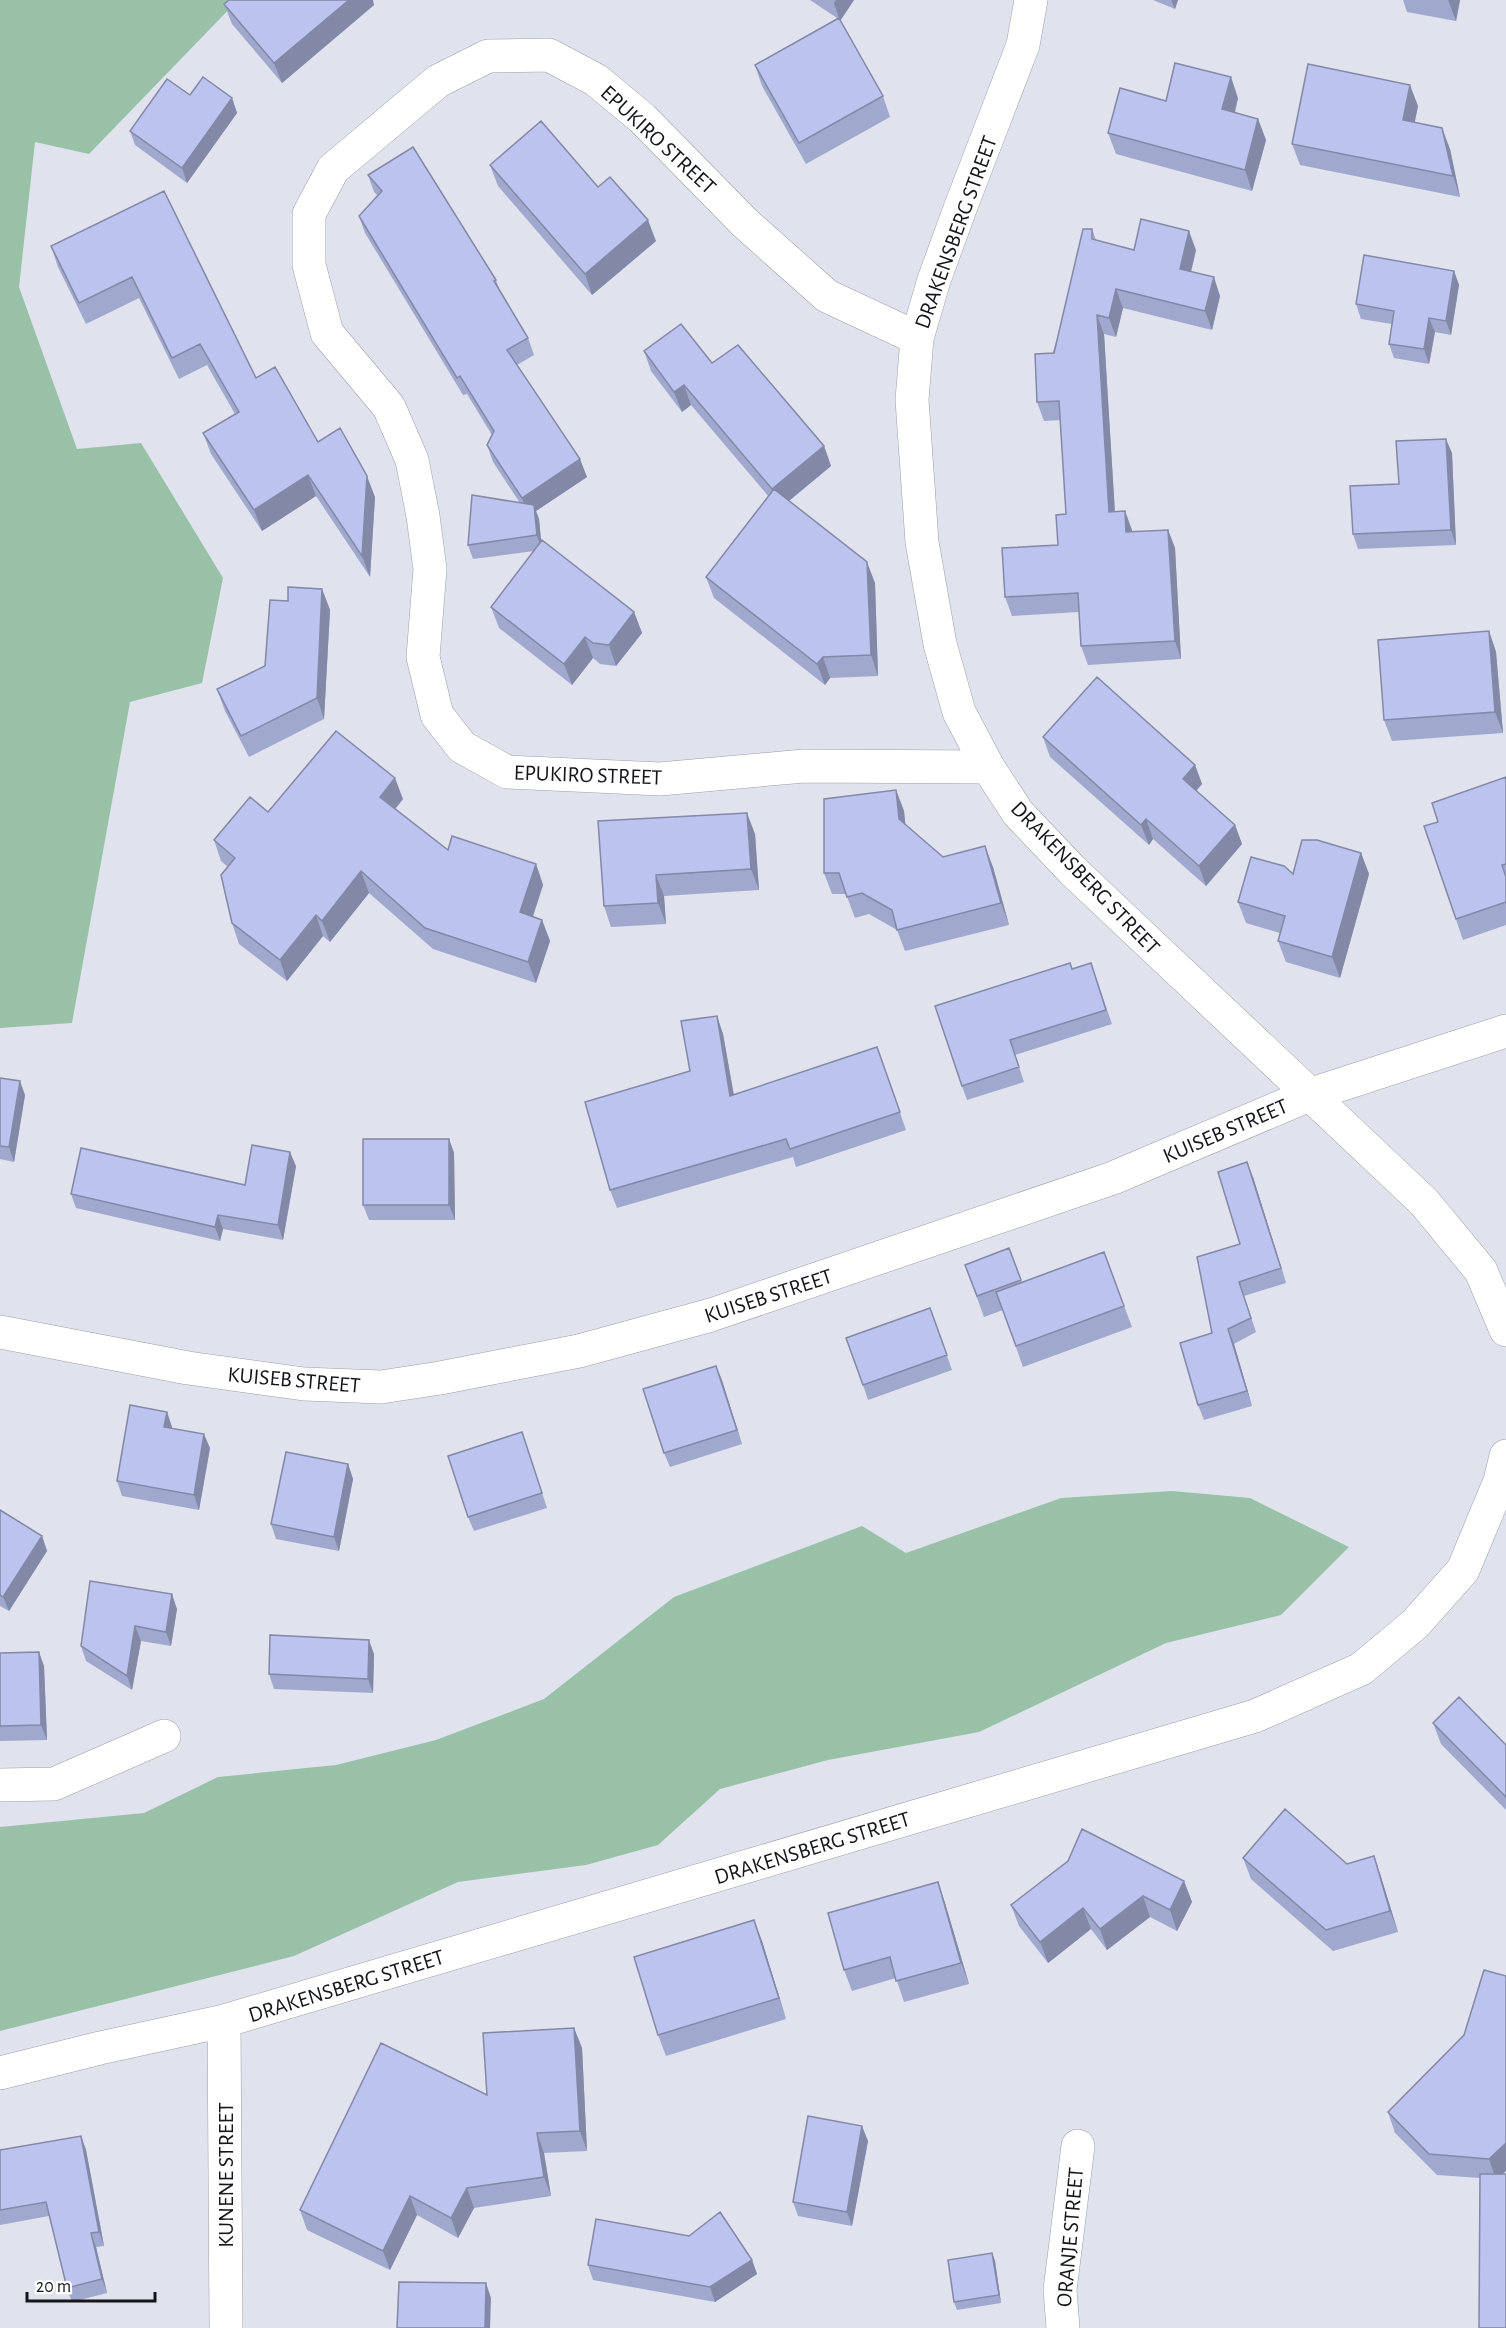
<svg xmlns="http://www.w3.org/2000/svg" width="1506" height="2328" viewBox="0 0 1506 2328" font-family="'Alegreya Sans',sans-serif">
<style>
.green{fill:#99c1a7}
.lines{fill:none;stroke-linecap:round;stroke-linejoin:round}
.minor-casing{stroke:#9c9ea9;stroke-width:34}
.tertiary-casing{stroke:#9c9ea9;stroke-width:34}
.minor{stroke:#fff;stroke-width:33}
.tertiary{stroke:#fff;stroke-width:33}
.wall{fill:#a1a8cd}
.shaded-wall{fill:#8388a7}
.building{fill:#bbc3ee;stroke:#8388a7;stroke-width:1.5}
.labels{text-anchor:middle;stroke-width:4.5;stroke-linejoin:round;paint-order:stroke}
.street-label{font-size:22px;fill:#15161a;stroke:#fff}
</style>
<rect width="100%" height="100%" fill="#e0e2ee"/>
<path class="green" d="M 0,0 L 238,0 L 89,154 L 35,142 L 19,287 L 77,449 L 141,443 L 223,578 L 202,683 L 130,702 L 72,1023 L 0,1028 Z
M 1172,1491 L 1250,1498 L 1349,1547 L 1281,1615 L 1166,1643 L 979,1732 L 828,1760 L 720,1789 L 658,1845 L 586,1865 L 458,1882 L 294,1956 L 0,2031 L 0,1827 L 144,1813 L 218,1777 L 336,1765 L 436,1740 L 544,1699 L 674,1597 L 862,1526 L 906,1553 L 1061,1498 Z"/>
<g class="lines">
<g class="minor-casing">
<path id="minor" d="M 1031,0 L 1023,45 L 961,206 L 934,280 L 917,338 L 912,400 L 922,542 L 940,644 L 959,712 L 988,767 L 1018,813 L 1073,871 L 1424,1202 L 1481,1271 L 1506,1330
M 917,338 L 827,296 L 745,223 L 642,118 L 596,80 L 549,55 L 488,56 L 438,81 L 333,169 L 309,214 L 309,265 L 327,333 L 389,407 L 412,460 L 423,516 L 430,569 L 423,657 L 437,715 L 462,747 L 507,772 L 660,779 L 804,766 L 988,767
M 0,1785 L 54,1784 L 164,1736
M 224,2021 L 226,2328
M 0,2073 L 100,2048 L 224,2021 L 1255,1716 L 1361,1669 L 1415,1624 L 1463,1570 L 1500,1481 L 1506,1456
M 1063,2328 L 1060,2290 L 1078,2146"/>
</g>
<g class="tertiary-casing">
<path id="tertiary" d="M 0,1332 L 188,1368 L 304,1384 L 381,1387 L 440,1378 L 579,1351 L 711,1315 L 1113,1178 L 1309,1095 L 1506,1031"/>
</g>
<use href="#minor" class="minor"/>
<use href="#tertiary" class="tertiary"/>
</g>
<path class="wall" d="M 810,0 L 854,0 L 840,21 L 883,96 L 890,117 L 806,164 L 762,86 L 755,65 L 837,18 Z
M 1153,0 L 1178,0 L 1175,9 Z
M 1403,0 L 1460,0 L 1456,21 L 1407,12 Z
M 224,4 L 374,5 L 282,83 L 232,24 Z
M 190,95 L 232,98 L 237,113 L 187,183 L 135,145 L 130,131 Z
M 1238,98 L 1235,113 L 1258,119 L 1266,140 L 1252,191 L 1116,154 L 1108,133 L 1166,101 Z
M 1418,106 L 1414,123 L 1450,149 L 1460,197 L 1300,165 L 1292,144 Z
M 490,165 L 598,187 L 656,241 L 592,295 L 498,186 Z
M 368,175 L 496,280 L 500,291 L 528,338 L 534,355 L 517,365 L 587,477 L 536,511 L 539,519 L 541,541 L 634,612 L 642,633 L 616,666 L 600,664 L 593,658 L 572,685 L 499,628 L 491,607 L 534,551 L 473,559 L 468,545 L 520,503 L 493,462 L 487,445 L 492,435 L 467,394 L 463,395 L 365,233 L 359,216 L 378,196 L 374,192 Z
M 164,191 L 256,378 L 318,442 L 375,497 L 370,577 L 316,496 L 262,531 L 211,454 L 203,433 L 235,414 L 207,365 L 179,379 L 139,298 L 86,324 L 58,267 L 51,246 Z
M 1092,229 L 1096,240 L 1134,250 L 1196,250 L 1191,272 L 1220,296 L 1212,330 L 1123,308 L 1116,337 L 1104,334 L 1115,512 L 1125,511 L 1132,532 L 1168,530 L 1175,548 L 1181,659 L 1088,665 L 1081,646 L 1079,612 L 1012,616 L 1005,597 L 1058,545 L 1066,514 L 1061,420 L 1044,421 L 1037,402 Z
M 1454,271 L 1459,285 L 1451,335 L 1435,332 L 1429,364 L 1394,358 L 1389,344 L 1392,324 L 1361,319 L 1356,304 Z
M 644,351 L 712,363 L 824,446 L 831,466 L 789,501 L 875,583 L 878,676 L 830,678 L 825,685 L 714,598 L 706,577 L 769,497 L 691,405 L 682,412 L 651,371 Z
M 1452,453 L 1456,545 L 1358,549 L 1353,534 L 1399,484 Z
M 322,589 L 330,610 L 324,719 L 249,757 L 225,711 L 217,689 L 265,666 L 288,601 Z
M 1489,631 L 1496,652 L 1503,733 L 1392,741 L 1384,720 Z
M 1043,737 L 1195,765 L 1202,784 L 1196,791 L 1235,825 L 1242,844 L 1206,886 L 1153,839 L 1149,845 L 1050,757 Z
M 1506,777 L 1506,925 L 1463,940 L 1424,826 L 1438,822 Z
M 896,790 L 904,811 L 905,824 L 943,857 L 993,867 L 1009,925 L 905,951 L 897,930 L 869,914 L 855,918 L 846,894 L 832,894 L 824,873 Z
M 403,799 L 395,809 L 448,850 L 536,864 L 543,885 L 533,917 L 542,920 L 550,941 L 536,983 L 433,949 L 369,893 L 330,942 L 323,936 L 287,981 L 239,944 L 232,923 L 228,867 L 221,861 L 214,840 L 268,812 Z
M 598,821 L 755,834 L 759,890 L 664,896 L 666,924 L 611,927 L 604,906 Z
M 1361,853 L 1369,874 L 1340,978 L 1286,962 L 1278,941 L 1280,933 L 1246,923 L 1238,902 L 1293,874 Z
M 1091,963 L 1112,1024 L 1015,1055 L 1024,1082 L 967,1100 L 962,1086 L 1072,969 Z
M 717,1016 L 723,1034 L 734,1095 L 877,1047 L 906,1130 L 796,1167 L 793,1157 L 617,1208 L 610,1190 L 690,1071 Z
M 0,1078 L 25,1095 L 14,1162 L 0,1159 Z
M 449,1139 L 454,1153 L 455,1220 L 369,1220 L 363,1205 Z
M 296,1166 L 283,1240 L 223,1229 L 220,1241 L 76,1208 L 71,1194 L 245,1185 Z
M 1253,1177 L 1286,1283 L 1244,1296 L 1256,1332 L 1234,1344 L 1252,1406 L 1204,1420 L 1198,1405 L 1212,1333 L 1240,1244 Z
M 1104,1252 L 1132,1327 L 1023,1367 L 1003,1310 L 984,1317 L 965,1265 L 1021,1280 L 1022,1282 Z
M 930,1308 L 952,1370 L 868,1400 L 863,1385 Z
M 716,1366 L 742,1444 L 670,1467 L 664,1453 Z
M 167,1412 L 172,1428 L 210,1448 L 199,1510 L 122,1496 L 117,1481 Z
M 527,1447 L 547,1508 L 474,1531 L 468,1517 Z
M 348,1464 L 353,1479 L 339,1551 L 276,1539 L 271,1524 Z
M 0,1510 L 42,1536 L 47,1551 L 9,1611 L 0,1606 Z
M 177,1609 L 171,1646 L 141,1641 L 132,1690 L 86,1661 L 81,1646 Z
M 0,1653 L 44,1666 L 47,1740 L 0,1741 Z
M 374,1654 L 373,1693 L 274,1689 L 269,1674 Z
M 1433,1723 L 1506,1745 L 1506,1810 L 1441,1744 Z
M 1374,1856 L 1381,1877 L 1398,1932 L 1333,1951 L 1251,1879 L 1243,1858 L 1347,1864 Z
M 1184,1881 L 1192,1902 L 1177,1931 L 1150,1917 L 1107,1950 L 1091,1929 L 1048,1963 L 1019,1926 L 1011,1905 Z
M 938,1882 L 945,1903 L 969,1984 L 904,2002 L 896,1978 L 852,1991 L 844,1970 Z
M 762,1941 L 786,2019 L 666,2056 L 658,2035 Z
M 1506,1976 L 1506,2171 L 1502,2174 L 1480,2178 L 1437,2175 L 1395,2133 L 1388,2112 L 1464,2035 Z
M 574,2028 L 582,2048 L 587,2151 L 544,2153 L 551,2196 L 474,2208 L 458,2238 L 417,2215 L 390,2270 L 307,2230 L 300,2210 L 487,2095 Z
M 81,2136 L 86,2150 L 104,2246 L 96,2247 L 107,2293 L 72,2302 L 67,2288 L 49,2216 L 0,2225 L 0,2150 Z
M 868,2141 L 852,2226 L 798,2216 L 793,2202 Z
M 689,2236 L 752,2260 L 757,2274 L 715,2302 L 593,2280 L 588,2265 Z
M 992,2253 L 995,2261 L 1001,2303 L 957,2310 L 954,2302 Z"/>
<path class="shaded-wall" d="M 349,0 L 373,0 L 374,5 L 282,83 L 274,63 Z
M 836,0 L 854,0 L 840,21 L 834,3 Z
M 1171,0 L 1178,0 L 1175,9 Z
M 1448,0 L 1460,0 L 1456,21 Z
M 1231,77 L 1238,98 L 1230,130 L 1222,109 Z
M 1410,85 L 1418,106 L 1411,141 L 1403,120 Z
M 232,98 L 237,113 L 187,183 L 182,168 Z
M 1258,119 L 1266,140 L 1252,191 L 1245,170 Z
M 1442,128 L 1450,149 L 1460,197 L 1453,176 Z
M 648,220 L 656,241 L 592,295 L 585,274 Z
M 1189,231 L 1196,250 L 1187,288 L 1180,269 Z
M 1454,271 L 1459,285 L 1451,335 L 1446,321 Z
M 1214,277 L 1220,296 L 1212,330 L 1205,311 Z
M 1116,289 L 1123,308 L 1116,337 L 1109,318 Z
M 1097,315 L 1104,334 L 1116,531 L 1109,512 Z
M 1429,318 L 1435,332 L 1429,364 L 1424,349 Z
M 684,385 L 691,405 L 682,412 L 674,392 Z
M 1446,439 L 1452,453 L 1456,545 L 1451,530 Z
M 824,446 L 831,466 L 779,509 L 772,489 Z
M 580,459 L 587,477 L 536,511 L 539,519 L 542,549 L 522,498 Z
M 308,475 L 316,496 L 262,531 L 254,510 Z
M 367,476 L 375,497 L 370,577 L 362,556 Z
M 1125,511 L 1132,530 L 1133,551 L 1126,532 Z
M 1168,530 L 1175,548 L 1181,659 L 1175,641 Z
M 867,562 L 875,583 L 878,676 L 871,655 Z
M 322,589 L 330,610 L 324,719 L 317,698 Z
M 634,612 L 642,633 L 616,666 L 609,645 Z
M 1489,631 L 1496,652 L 1503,733 L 1495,712 Z
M 585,637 L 593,658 L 572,685 L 564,664 Z
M 823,657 L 830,678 L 825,685 L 817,664 Z
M 1195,765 L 1202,784 L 1190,798 L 1183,779 Z
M 395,778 L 403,799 L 388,818 L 380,797 Z
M 896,790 L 904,811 L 907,840 L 899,819 Z
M 747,813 L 755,834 L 759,890 L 751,869 Z
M 1146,819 L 1153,839 L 1149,845 L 1141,825 Z
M 1235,825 L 1242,844 L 1206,886 L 1199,866 Z
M 985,846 L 993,867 L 1009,925 L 1001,903 Z
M 1361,853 L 1369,874 L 1340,978 L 1332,957 Z
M 536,864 L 543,885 L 527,933 L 520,912 Z
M 361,871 L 369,893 L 330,942 L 322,921 Z
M 656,875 L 664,896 L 666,924 L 658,903 Z
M 316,915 L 323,936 L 287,981 L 280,960 Z
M 542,920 L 550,941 L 536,983 L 528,962 Z
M 717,1016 L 723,1034 L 737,1114 L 730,1096 Z
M 20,1081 L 25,1095 L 14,1162 L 9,1147 Z
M 449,1139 L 454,1153 L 455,1220 L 449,1205 Z
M 290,1152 L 296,1166 L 283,1240 L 278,1225 Z
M 1247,1162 L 1253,1177 L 1286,1283 L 1281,1268 Z
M 218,1215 L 223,1229 L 220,1241 L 215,1227 Z
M 1228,1329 L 1234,1344 L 1252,1406 L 1247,1391 Z
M 716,1366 L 722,1380 L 742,1444 L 737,1430 Z
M 167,1412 L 172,1427 L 169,1441 L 164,1427 Z
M 204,1434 L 210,1448 L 199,1510 L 194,1495 Z
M 348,1464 L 353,1479 L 339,1551 L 334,1537 Z
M 42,1536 L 47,1551 L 9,1611 L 3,1597 Z
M 172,1594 L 177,1609 L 171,1646 L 166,1632 Z
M 135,1626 L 141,1641 L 132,1690 L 127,1676 Z
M 369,1640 L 374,1654 L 373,1693 L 368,1679 Z
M 39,1652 L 44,1666 L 47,1740 L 41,1725 Z
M 1374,1856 L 1381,1877 L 1398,1932 L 1390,1911 Z
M 1184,1881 L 1192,1902 L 1177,1931 L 1170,1910 Z
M 938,1882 L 945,1903 L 969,1984 L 961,1963 Z
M 1143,1896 L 1150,1917 L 1107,1950 L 1100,1929 Z
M 1083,1908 L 1091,1929 L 1048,1963 L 1040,1942 Z
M 754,1920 L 762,1941 L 786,2019 L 779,1998 Z
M 574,2028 L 582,2048 L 587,2151 L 580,2131 Z
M 862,2126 L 868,2141 L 852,2226 L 847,2212 Z
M 537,2133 L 544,2153 L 551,2196 L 544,2177 Z
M 81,2136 L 86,2150 L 104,2246 L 99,2232 Z
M 1506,2143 L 1506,2171 L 1496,2180 L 1489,2159 Z
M 467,2188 L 474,2208 L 458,2238 L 451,2218 Z
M 410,2196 L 417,2215 L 390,2270 L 383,2251 Z
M 91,2233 L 96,2247 L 107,2293 L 102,2279 Z
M 992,2253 L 995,2261 L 1001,2303 L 999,2295 Z
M 752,2260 L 757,2274 L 715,2302 L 710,2287 Z
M 486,2283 L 491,2298 L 490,2328 L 485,2328 Z"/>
<path class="building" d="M 229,0 L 349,0 L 274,63 L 224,4 Z
M 839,18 L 883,96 L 799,143 L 755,65 Z
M 1175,63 L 1231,77 L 1222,109 L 1258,119 L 1245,170 L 1108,133 L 1120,88 L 1166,101 Z
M 1308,64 L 1410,85 L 1403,120 L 1442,128 L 1453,176 L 1292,144 Z
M 203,77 L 232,98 L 182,168 L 130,131 L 167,79 L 190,95 Z
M 541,121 L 598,187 L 610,177 L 648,220 L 585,274 L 490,165 Z
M 413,147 L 496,280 L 494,281 L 528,338 L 507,350 L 580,459 L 522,498 L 487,445 L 494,431 L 460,376 L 457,378 L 359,216 L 382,191 L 368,175 Z
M 164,191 L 256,378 L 275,367 L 318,442 L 340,428 L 367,476 L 362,556 L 308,475 L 254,510 L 203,433 L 239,412 L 200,344 L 172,358 L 132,277 L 79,303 L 51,246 Z
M 1141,219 L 1189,231 L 1180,269 L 1214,277 L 1205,311 L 1116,289 L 1109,318 L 1097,315 L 1109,512 L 1125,511 L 1126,532 L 1168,530 L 1175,641 L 1081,646 L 1078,593 L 1005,597 L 1002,548 L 1058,545 L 1056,515 L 1066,514 L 1059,401 L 1037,402 L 1035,354 L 1054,353 L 1083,229 L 1092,229 L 1092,239 L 1134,250 Z
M 1364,255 L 1454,271 L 1446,321 L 1429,318 L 1424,349 L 1389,344 L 1394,311 L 1356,304 Z
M 681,324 L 712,363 L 738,345 L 824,446 L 772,489 L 684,385 L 674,392 L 644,351 Z
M 1446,439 L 1451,530 L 1353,534 L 1350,486 L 1399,484 L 1396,441 Z
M 774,489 L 867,562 L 871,655 L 823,657 L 817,664 L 706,577 Z
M 472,495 L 534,505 L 537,535 L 468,545 Z
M 542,540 L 634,612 L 609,645 L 593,643 L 585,637 L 564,664 L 491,607 Z
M 288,587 L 322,589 L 317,698 L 241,736 L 217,689 L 265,666 L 270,600 L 288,601 Z
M 1489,631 L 1495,712 L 1384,720 L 1378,640 Z
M 1097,677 L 1195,765 L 1183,779 L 1235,825 L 1199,866 L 1146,819 L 1141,825 L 1043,737 Z
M 336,731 L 395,778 L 380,797 L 448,850 L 452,836 L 536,864 L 520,912 L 542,920 L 528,962 L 425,928 L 361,871 L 322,921 L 316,915 L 280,960 L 232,923 L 221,875 L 235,858 L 214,840 L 250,797 L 268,812 Z
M 1506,777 L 1506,864 L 1502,865 L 1506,877 L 1506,902 L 1456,919 L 1424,826 L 1438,822 L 1432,803 Z
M 896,790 L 899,819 L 943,857 L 985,846 L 1001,903 L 897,930 L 892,910 L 862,893 L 847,897 L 839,873 L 824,873 L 824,799 Z
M 747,813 L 751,869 L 656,875 L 658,903 L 604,906 L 598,821 Z
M 1302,840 L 1317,840 L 1361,853 L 1332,957 L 1278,941 L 1285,916 L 1238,902 L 1251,857 L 1284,866 L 1293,874 Z
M 1070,963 L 1072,969 L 1091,963 L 1106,1010 L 1010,1040 L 1019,1067 L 962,1086 L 935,1006 Z
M 717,1016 L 730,1096 L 877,1047 L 900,1112 L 790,1149 L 786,1139 L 610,1190 L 585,1102 L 690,1071 L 681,1021 Z
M 0,1078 L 20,1081 L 9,1147 L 0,1146 Z
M 363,1139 L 449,1139 L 449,1205 L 363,1205 Z
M 252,1145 L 290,1152 L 278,1225 L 218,1215 L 215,1227 L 71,1194 L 81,1148 L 245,1185 Z
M 1247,1162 L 1281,1268 L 1239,1282 L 1251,1318 L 1228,1329 L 1247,1391 L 1198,1405 L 1180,1343 L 1212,1333 L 1197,1257 L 1240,1244 L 1218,1172 Z
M 1009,1248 L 1021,1280 L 977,1296 L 965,1265 Z
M 1104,1252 L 1124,1306 L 1016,1346 L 996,1292 Z
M 930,1308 L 947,1355 L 863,1385 L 846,1338 Z
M 716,1366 L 737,1430 L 664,1453 L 643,1389 Z
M 130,1405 L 167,1412 L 164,1427 L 204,1434 L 194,1495 L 117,1481 Z
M 522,1432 L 542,1493 L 468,1517 L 448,1456 Z
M 286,1452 L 348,1464 L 334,1537 L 271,1524 Z
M 0,1510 L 42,1536 L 3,1597 L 0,1595 Z
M 90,1581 L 172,1594 L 166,1632 L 135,1626 L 127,1676 L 81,1646 Z
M 270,1635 L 369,1640 L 368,1679 L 269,1674 Z
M 39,1652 L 41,1725 L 0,1726 L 0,1653 Z
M 1459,1697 L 1506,1745 L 1506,1797 L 1433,1723 Z
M 1285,1809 L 1347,1864 L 1374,1856 L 1390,1911 L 1326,1930 L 1243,1858 Z
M 1082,1829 L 1184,1881 L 1170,1910 L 1143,1896 L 1100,1929 L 1083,1908 L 1040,1942 L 1011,1905 L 1068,1861 Z
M 938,1882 L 961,1963 L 896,1981 L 890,1957 L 844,1970 L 828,1913 Z
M 754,1920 L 779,1998 L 658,2035 L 634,1957 Z
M 1484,1970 L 1506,1976 L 1506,2143 L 1489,2159 L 1429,2154 L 1388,2112 L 1464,2035 Z
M 574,2028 L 580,2131 L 537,2133 L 544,2177 L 467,2188 L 451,2218 L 410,2196 L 383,2251 L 300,2210 L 381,2043 L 487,2095 L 483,2033 Z
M 808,2116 L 862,2126 L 847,2212 L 793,2202 Z
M 81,2136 L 99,2232 L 91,2233 L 102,2279 L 67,2288 L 46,2202 L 0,2210 L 0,2150 Z
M 1480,2174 L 1506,2174 L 1506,2328 L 1479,2328 Z
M 720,2212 L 752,2260 L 710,2287 L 588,2265 L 596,2219 L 689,2236 Z
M 992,2253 L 999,2295 L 954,2302 L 948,2260 Z
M 399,2282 L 486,2283 L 485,2328 L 397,2328 Z"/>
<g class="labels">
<g class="street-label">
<text transform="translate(659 139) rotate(43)" y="8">EPUKIRO STREET</text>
<text transform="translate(955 232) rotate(-70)" y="8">DRAKENSBERG STREET</text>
<text transform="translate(588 774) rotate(2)" y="8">EPUKIRO STREET</text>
<text transform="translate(1086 877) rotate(46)" y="8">DRAKENSBERG STREET</text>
<text transform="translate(1225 1130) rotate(-23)" y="8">KUISEB STREET</text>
<text transform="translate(768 1295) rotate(-18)" y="8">KUISEB STREET</text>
<text transform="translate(294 1379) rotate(5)" y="8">KUISEB STREET</text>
<text transform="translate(812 1847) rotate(-17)" y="8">DRAKENSBERG STREET</text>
<text transform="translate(346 1985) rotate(-17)" y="8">DRAKENSBERG STREET</text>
<text transform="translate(225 2175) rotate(-90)" y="8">KUNENE STREET</text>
<text transform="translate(1069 2237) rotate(-85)" y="8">ORANJE STREET</text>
</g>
</g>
<path d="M27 2292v9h128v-9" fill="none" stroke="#15161a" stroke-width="3"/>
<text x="36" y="2292" font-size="18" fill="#15161a" stroke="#ffffff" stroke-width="4.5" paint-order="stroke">20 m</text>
</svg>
